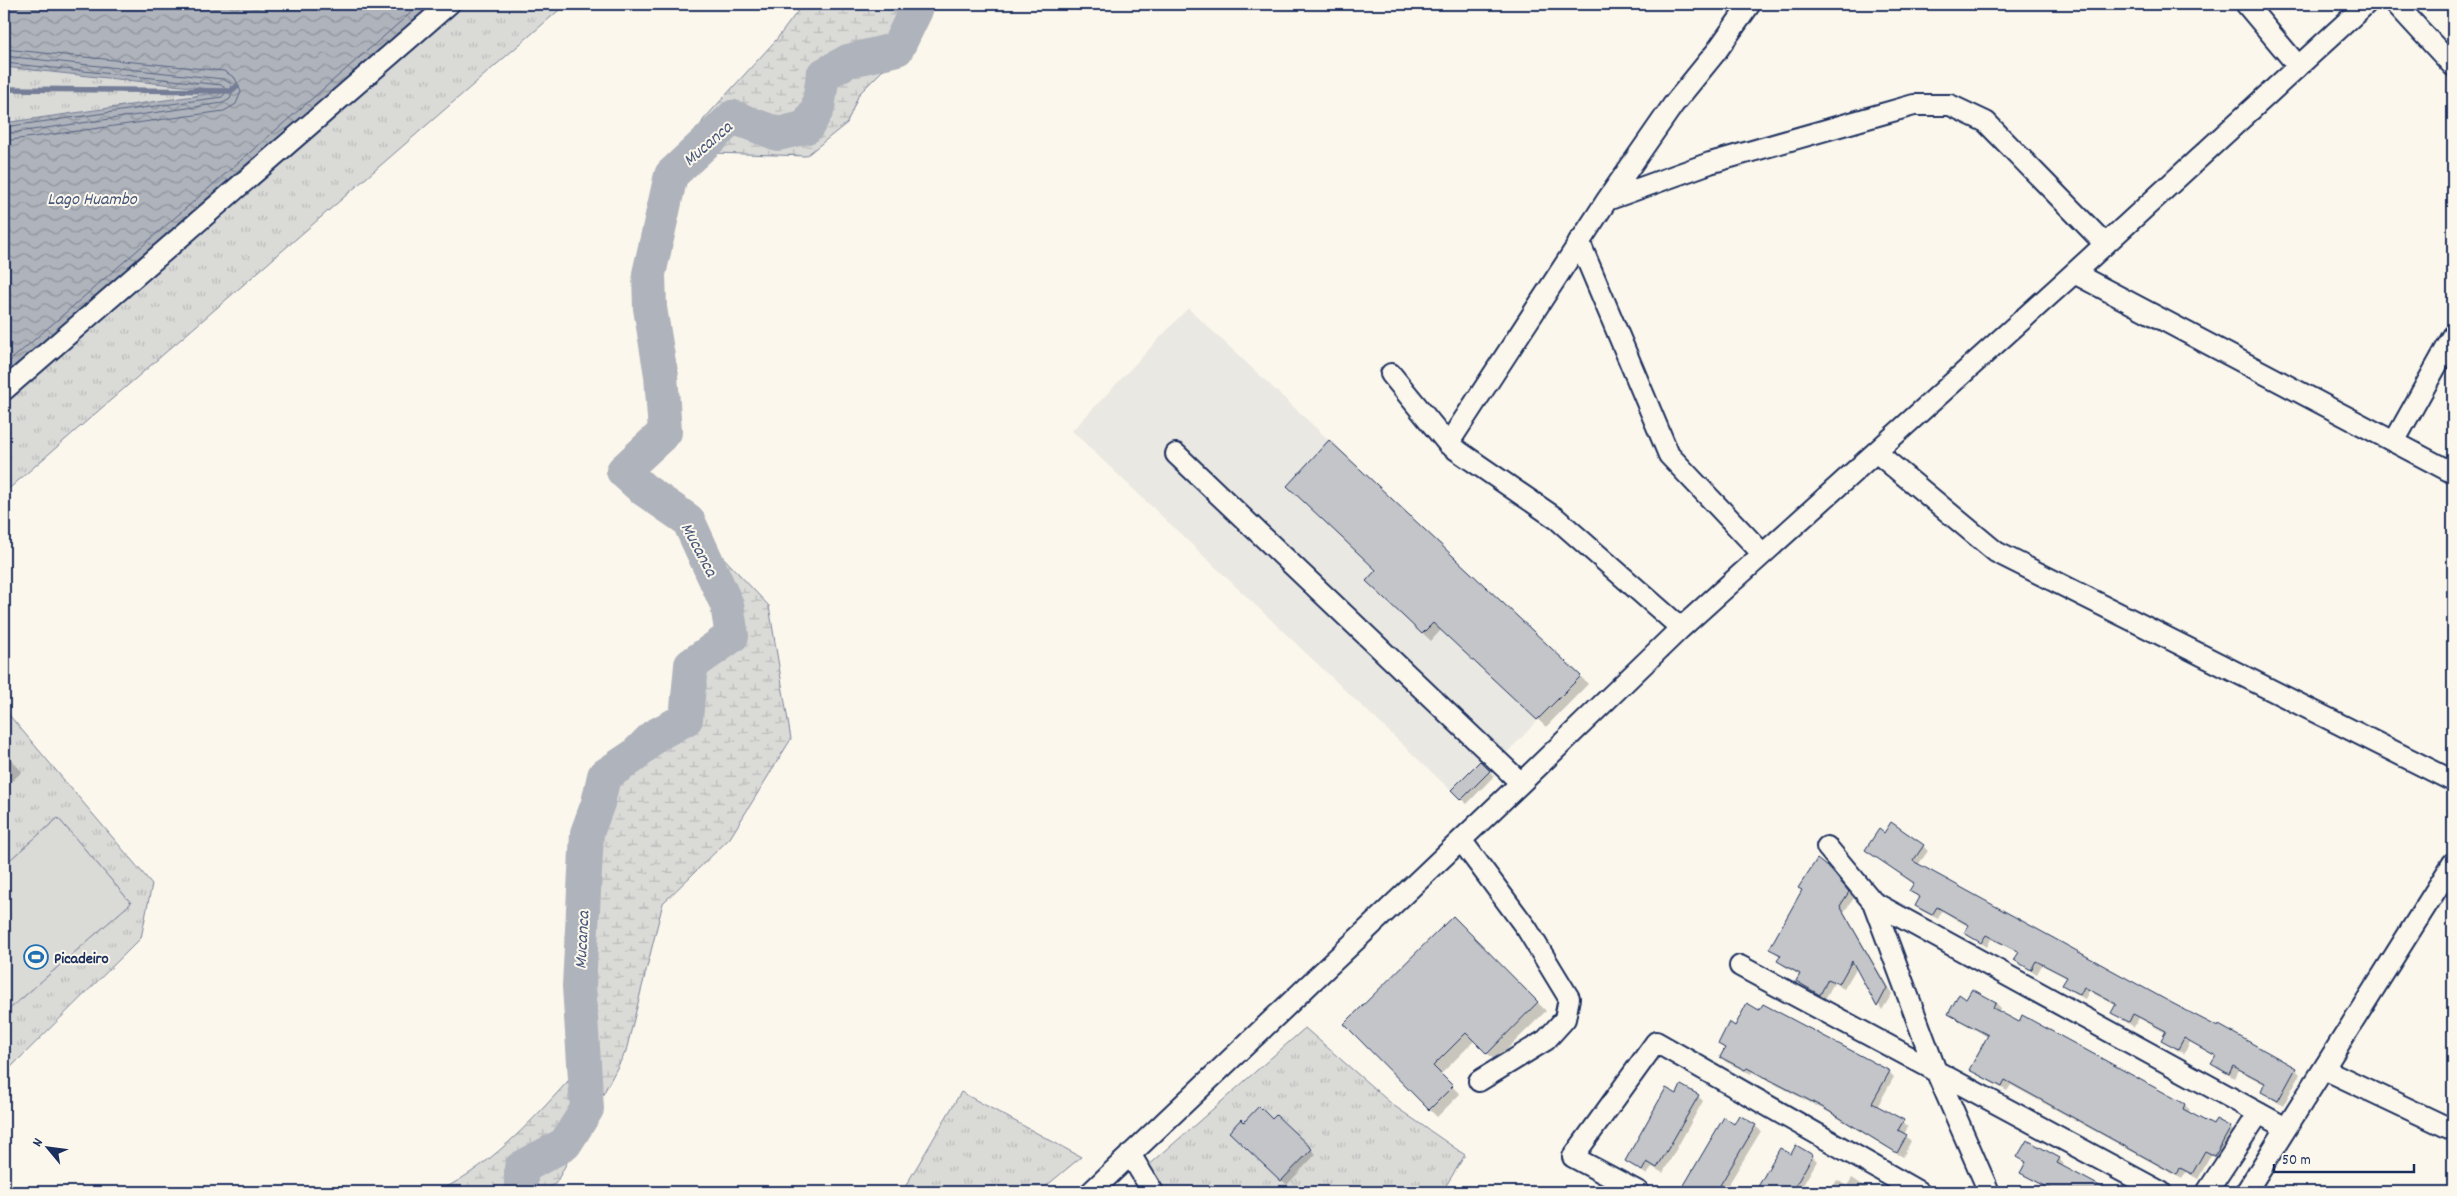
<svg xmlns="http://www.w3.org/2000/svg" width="2457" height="1196" viewBox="0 0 2457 1196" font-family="Dekko,sans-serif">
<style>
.built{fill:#eae8e2}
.grass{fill:url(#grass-tufts);stroke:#7a849a}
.wetland{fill:url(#wetland-marsh);stroke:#7a849a}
.garden{fill:#dadad7;stroke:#7a849a}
.water{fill:url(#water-waves);stroke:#747e96}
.shadow{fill:#0003}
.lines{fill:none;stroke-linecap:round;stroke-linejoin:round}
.shore{stroke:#566483;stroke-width:1}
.stream{stroke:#747e96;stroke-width:5.5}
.river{stroke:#afb3bb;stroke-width:34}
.building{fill:#c3c5c9;stroke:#1b2f5e}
.minor-casing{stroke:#1b2f5e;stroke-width:24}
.minor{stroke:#fbf7ec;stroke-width:20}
.labels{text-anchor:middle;stroke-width:4;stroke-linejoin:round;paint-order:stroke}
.poi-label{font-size:16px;font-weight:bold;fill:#1b2f5e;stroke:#fbf7ec;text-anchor:start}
.water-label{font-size:18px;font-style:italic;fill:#47577a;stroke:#fbf7ec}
</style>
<defs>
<pattern id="grass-tufts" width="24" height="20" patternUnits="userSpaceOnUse" patternTransform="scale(1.25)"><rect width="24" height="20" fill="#dadad7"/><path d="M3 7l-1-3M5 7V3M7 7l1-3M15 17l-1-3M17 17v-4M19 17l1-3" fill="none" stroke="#babbbb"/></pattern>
<pattern id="wetland-marsh" width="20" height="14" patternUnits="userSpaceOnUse" patternTransform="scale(1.25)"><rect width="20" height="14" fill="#dadad7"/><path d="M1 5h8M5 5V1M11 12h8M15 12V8" fill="none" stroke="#babbbb"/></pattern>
<pattern id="water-waves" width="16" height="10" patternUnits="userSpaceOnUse" patternTransform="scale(1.25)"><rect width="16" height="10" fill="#afb3bb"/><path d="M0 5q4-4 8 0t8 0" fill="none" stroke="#8e929b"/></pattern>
</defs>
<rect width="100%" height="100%" fill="#fbf7ec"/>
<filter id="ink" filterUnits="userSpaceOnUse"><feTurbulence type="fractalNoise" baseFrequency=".02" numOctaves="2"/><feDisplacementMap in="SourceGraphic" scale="10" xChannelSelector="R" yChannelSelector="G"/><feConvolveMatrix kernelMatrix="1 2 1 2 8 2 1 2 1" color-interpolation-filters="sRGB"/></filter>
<g filter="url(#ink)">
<path class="built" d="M 1188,308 L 1581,676 L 1461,800 L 1072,431 Z"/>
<path class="grass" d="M 4,4 L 566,4 L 4,493 Z
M 4,709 L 152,884 L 141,938 L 4,1074 L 4,1011 L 5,1013 L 131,903 L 58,818 L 4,865 Z
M 1305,1028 L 1393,1105 L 1465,1155 L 1442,1192 L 1162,1192 L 1147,1167 Z
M 961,1092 L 1081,1157 L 1039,1192 L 902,1192 Z"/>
<path class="wetland" d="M 803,4 L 929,4 L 902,51 L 859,94 L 847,123 L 806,156 L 713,153 L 685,174 L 658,288 L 678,373 L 665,432 L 661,375 L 650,308 L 649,274 L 671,175 L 704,119 L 776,40 Z
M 688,520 L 769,606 L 791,739 L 730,838 L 663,903 L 626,1051 L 556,1183 L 544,1192 L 437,1192 C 497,1163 541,1111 585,1062 L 579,986 L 587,833 L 598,803 L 604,776 L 634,756 L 654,736 L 686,719 L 691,665 L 732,636 L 727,605 Z"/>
<path class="garden" d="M 58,818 L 131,903 L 5,1013 L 4,865 Z"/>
<path class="water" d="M 4,4 L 449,4 L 4,390 L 4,123 L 229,91 L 4,67 Z"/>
<path class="shadow" d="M 1376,589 L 1580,676 L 1588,684 L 1546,727 L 1441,630 L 1431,641 Z
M 4,751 L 22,772 L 12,781 L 4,772 Z
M 1480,762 L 1494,776 L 1467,804 L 1452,790 Z
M 1885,834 L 1923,846 L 1928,851 L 1918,865 L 2168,1002 L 2295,1069 L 2300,1074 L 2283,1106 L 2262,1092 L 2266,1085 L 2238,1070 L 2234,1078 L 2218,1069 L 2213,1064 L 2217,1057 L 2190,1042 L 2184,1054 L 2163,1040 L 2166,1033 L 2139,1018 L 2134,1027 L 2113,1013 L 2117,1006 L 2089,991 L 2085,999 L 2069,990 L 2064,985 L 2067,978 L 2042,965 L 2037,974 L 2015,960 L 2019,953 L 1991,939 L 1987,947 L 1966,933 L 1969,927 L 1942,911 L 1938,919 L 1922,911 L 1917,906 L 1920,899 L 1911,891 L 1914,884 L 1867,850 Z
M 1836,877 L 1854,898 L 1844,912 L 1892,994 L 1882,1010 L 1857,967 L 1844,989 L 1834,983 L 1825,999 L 1803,986 L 1798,981 L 1801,976 L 1784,966 L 1779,961 L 1781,957 L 1771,949 L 1803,891 L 1800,888 Z
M 1453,917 L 1546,1011 L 1495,1061 L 1475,1040 L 1440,1075 L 1460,1094 L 1437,1117 L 1346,1024 Z
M 1972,990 L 1996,1003 L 2001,1008 L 1998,1012 L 2019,1023 L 2023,1017 L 2185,1105 L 2190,1110 L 2188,1113 L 2213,1127 L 2230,1128 L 2236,1133 L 2220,1161 L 2211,1155 L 2198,1179 L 2186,1172 L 2182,1179 L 2011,1085 L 2007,1091 L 1976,1074 L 1971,1069 L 1988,1037 L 1955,1018 L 1950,1013 L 1967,1000 Z
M 1735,1027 L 1889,1072 L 1894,1077 L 1877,1107 L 1908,1126 L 1904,1135 L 1911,1141 L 1903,1157 L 1828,1112 L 1752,1072 L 1751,1074 L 1726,1062 L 1721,1057 L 1725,1049 L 1719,1043 Z
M 1698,1096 L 1703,1101 L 1663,1173 L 1652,1167 L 1647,1175 L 1627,1161 Z
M 1276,1117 L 1316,1154 L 1287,1185 L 1231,1132 L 1244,1124 L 1272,1121 Z
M 1735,1125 L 1755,1126 L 1761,1131 L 1724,1192 L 1683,1192 Z
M 1781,1149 L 1791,1155 L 1812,1156 L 1817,1161 L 1799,1192 L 1755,1192 Z
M 2019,1157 L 2059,1159 L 2064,1164 L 2062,1167 L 2110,1192 L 2055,1192 L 2027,1177 L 2022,1172 L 2026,1163 Z
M 1852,1178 L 1873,1192 L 1830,1192 L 1837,1180 L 1847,1186 Z"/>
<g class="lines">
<path class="shore" d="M 4,49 L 224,71 L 235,78 L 241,92 L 236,104 L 224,111 L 4,141
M 4,56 L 223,79 L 230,83 L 233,91 L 230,99 L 223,103 L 4,134
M 4,63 L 222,85 L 227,91 L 222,97 L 4,127
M 344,80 L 432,4
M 4,366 L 421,4"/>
<path class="stream" d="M 4,89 L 231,91 L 237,86"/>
<path class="river" d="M 521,1192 L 521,1168 L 565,1144 L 587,1109 L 579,986 L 587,833 L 598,803 L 604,776 L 634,756 L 654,736 L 686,719 L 691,665 L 732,636 L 727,605 L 688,520 L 643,489 L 623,471 L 665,432 L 661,375 L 650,308 L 649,274 L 658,234 L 671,175 L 733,117 L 778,134 L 807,127 L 818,108 L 823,75 L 848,61 L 897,49 L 916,10 L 909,4"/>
</g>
<path class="building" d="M 1329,440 L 1581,676 L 1537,720 L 1433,623 L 1422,634 L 1366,581 L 1376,570 L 1287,486 Z
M 1480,761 L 1490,771 L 1461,800 L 1451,790 Z
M 1891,822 L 1924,845 L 1913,861 L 2168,1001 L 2218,1027 L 2219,1025 L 2296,1068 L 2278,1101 L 2261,1092 L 2265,1083 L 2233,1066 L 2229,1074 L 2211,1064 L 2216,1056 L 2184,1038 L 2178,1049 L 2161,1040 L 2166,1031 L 2133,1014 L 2129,1022 L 2111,1013 L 2116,1004 L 2084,987 L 2080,995 L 2062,985 L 2067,977 L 2036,961 L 2031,970 L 2014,960 L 2019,952 L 1986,935 L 1981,943 L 1964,933 L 1969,925 L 1937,907 L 1932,915 L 1915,906 L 1920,897 L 1909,891 L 1914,883 L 1865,850 L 1879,829 L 1884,833 Z
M 1817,859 L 1831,870 L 1849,892 L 1840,906 L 1887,988 L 1877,1007 L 1852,961 L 1839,984 L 1828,979 L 1820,995 L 1796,981 L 1800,974 L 1777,961 L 1781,955 L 1769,949 L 1802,890 L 1798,888 Z
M 1453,916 L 1538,1002 L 1487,1054 L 1466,1033 L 1433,1066 L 1453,1086 L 1429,1110 L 1344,1024 Z
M 1972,989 L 1996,1002 L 1993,1008 L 2019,1022 L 2022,1015 L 2185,1104 L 2183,1109 L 2213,1125 L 2216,1119 L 2231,1127 L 2215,1156 L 2205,1151 L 2192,1174 L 2180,1168 L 2177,1175 L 2005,1080 L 2002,1087 L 1969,1070 L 1988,1035 L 1948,1014 L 1959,994 L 1966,999 Z
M 1747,1003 L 1759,1010 L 1763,1004 L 1890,1071 L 1872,1103 L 1904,1120 L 1898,1130 L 1907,1135 L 1897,1153 L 1822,1107 L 1747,1068 L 1745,1070 L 1720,1057 L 1725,1048 L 1718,1044 L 1729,1022 L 1735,1026 Z
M 1681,1085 L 1699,1095 L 1657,1168 L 1647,1162 L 1642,1171 L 1625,1161 L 1666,1088 L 1677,1094 Z
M 1259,1106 L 1272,1119 L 1276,1115 L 1312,1149 L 1281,1181 L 1229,1132 L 1241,1119 L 1244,1122 Z
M 1739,1115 L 1756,1125 L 1716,1192 L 1680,1192 L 1724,1117 L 1734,1124 Z
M 2027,1140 L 2060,1158 L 2057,1163 L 2111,1192 L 2057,1192 L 2020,1173 L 2026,1162 L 2017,1157 Z
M 1796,1145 L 1813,1155 L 1792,1192 L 1755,1192 L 1780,1148 L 1791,1154 Z"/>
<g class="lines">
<g class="minor-casing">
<path id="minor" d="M 2246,4 L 2298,66
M 2396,4 L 2453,66
M 1607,200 L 1710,163 L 1882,114 L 1914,105 L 1950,105 L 1986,122 L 2104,243
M 1579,241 L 1669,455 L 1762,553
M 2074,273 L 2453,473
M 1391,374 L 1448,444 L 1557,519 L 1681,628
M 4,390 L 449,4
M 2394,442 L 2453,336
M 1448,444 L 1607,200 L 1673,105 L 1716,52 L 1750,4
M 1876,452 L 1996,552 L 2453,781
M 1176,454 L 1521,783
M 1461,840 L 1527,929 L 1569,998 L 1565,1019 L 1546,1040 L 1479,1081
M 1827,847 L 1873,902 L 2286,1128
M 1873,902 L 1936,1071 L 2161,1192
M 1740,966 L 1936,1071 L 1989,1192
M 2324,1069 L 2453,1130
M 1130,1154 L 1153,1192
M 1091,1192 L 1521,783 L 1681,628 L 2074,273 L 2366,4
M 1639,1192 L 1573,1157 L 1656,1042 L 1919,1192
M 2207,1192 L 2259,1113
M 2246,1192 L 2453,863"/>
</g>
<use href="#minor" class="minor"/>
</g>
</g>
<defs>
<g id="stadium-ring" transform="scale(1.25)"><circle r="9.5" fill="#fbf7ec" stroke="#1f6fb2" stroke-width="1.5"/><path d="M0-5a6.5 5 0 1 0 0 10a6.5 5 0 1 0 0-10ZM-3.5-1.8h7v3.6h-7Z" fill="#1f6fb2"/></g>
</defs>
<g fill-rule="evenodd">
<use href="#stadium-ring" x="36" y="957"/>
</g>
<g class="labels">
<g class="poi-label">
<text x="54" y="963">Picadeiro</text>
</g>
<g class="water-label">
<text transform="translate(707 143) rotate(-41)" y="6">Mucanca</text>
<text x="92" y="204">Lago Huambo</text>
<text transform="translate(700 549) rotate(62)" y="6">Mucanca</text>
<text transform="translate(581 940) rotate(-87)" y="6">Mucanca</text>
</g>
</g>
<rect width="2457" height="1196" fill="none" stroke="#fbf7ec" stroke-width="20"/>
<rect x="10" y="10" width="2437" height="1176" fill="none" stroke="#1b2f5e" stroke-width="2" filter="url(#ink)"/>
<g transform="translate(48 1148) rotate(299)" stroke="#fbf7ec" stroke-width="4" paint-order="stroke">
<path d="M0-4L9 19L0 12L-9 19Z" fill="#1b2f5e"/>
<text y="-8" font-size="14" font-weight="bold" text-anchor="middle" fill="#1b2f5e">N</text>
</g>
<path d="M2274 1164v8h140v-8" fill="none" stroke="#1b2f5e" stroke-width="2.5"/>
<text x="2282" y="1164" font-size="15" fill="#1b2f5e" stroke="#fbf7ec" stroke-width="4" paint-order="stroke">50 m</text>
</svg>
